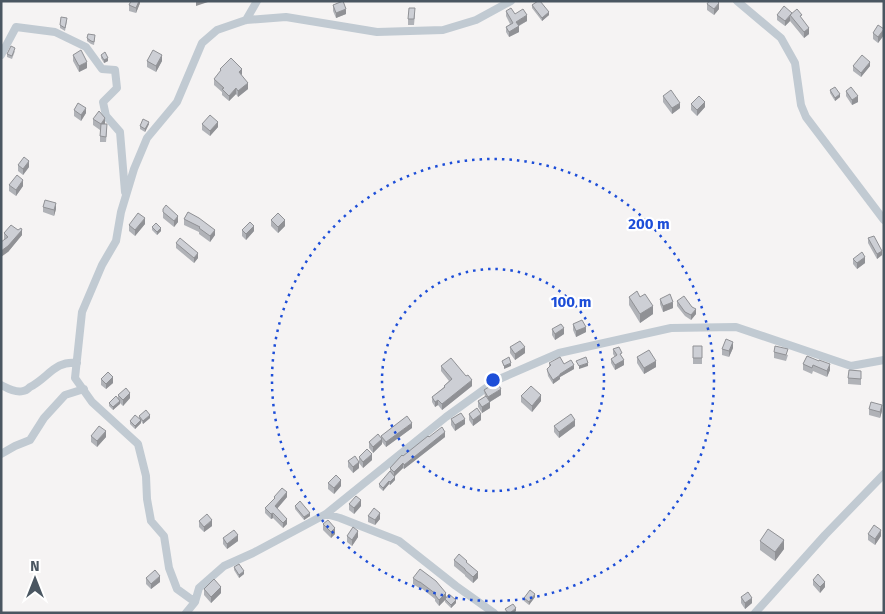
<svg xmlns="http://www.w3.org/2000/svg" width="885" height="614" viewBox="0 0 885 614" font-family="'Fira Sans',sans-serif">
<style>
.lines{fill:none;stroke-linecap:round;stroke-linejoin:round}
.minor{stroke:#c1cad2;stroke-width:8}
.wall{fill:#b0b2b7}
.shaded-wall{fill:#909195}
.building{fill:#cdcfd5;stroke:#909195}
.ring{fill:none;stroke:#1d4ed8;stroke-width:2.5;stroke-dasharray:2.5 5}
.centre{fill:#1d4ed8;stroke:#fff;stroke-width:2.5}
.ring-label{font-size:15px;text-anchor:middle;font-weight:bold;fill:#1d4ed8;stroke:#fff;stroke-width:4.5;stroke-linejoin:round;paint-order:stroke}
</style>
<rect width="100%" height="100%" fill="#f5f3f3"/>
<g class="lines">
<path class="minor" d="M 737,1 L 781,38 L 795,63 L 801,105 L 806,117 L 884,220
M 246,20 L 257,1
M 1,55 L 16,27 L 55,32 L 86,47 L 102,69 L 115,70 L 117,88 L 103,102 L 106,116 L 120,132 L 125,192
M 1,385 C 7,388 16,393 23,391 C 26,391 28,389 30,387 C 48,378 55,360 77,363
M 1,454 L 15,446 L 30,440 L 44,418 L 65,395 L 84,389
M 326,514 L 340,518 L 399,541 L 456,586 L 494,613
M 195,602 L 177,589 L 169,568 L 164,536 L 151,521 L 147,499 L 146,476 L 138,444 L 92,402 L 75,378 L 82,312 L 102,265 L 116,241 L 121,212 L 134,169 L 147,138 L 177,102 L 202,43 L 217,30 L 246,20 L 286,17 L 377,32 L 443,30 L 476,20 L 511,1
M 186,613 L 195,602 L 199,588 L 224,566 L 253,553 L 326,514 L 446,417 L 497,380 L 559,353 L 671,328 L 736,327 L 851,366 L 884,360
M 755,613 L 825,535 L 884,474"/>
</g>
<path class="wall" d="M 62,1 L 69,1 L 69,2 L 62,2 Z
M 140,1 L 140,3 L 136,13 L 129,11 L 129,5 Z
M 707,4 L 719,9 L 714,15 L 707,10 Z
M 333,5 L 346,14 L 336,18 L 333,11 Z
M 532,5 L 549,15 L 542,21 L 532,8 Z
M 506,11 L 515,14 L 527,21 L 519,26 L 519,32 L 509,37 L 506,32 L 506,27 L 510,24 L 506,16 Z
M 792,13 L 802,19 L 809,34 L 804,38 L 790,21 L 785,26 L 777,20 L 777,15 Z
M 415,14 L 414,25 L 408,25 L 408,19 Z
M 67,21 L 65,31 L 60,28 L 60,25 Z
M 873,33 L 884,35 L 878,43 L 873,39 Z
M 87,38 L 95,38 L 94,45 L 91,44 L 87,41 Z
M 15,51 L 12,59 L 7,57 L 7,54 Z
M 73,55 L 87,68 L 79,72 L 73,61 Z
M 101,55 L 108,61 L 104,63 L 101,58 Z
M 147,61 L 162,61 L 156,72 L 147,67 Z
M 853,66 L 870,66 L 861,77 L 853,71 Z
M 220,69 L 242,74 L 241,75 L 248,89 L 238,97 L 236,94 L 229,101 L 222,95 L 222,92 L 214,85 L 214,79 L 220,72 Z
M 830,90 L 840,97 L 835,101 L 830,93 Z
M 846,91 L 858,102 L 852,105 L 846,96 Z
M 663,96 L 680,108 L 672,114 L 663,102 Z
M 691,104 L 705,107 L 697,116 L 691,110 Z
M 74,110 L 86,113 L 81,121 L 74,116 Z
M 93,119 L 105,124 L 107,130 L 106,142 L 100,142 L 100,130 L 93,125 Z
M 149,124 L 145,132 L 140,129 L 140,126 Z
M 202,124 L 218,127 L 210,136 L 202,130 Z
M 18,165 L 29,167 L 23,175 L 18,171 Z
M 9,185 L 23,186 L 16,196 L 9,191 Z
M 43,207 L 56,209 L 54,216 L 43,212 Z
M 163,209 L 178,222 L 174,227 L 163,218 Z
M 188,212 L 215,235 L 210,242 L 199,234 L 199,232 L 184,225 L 184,219 Z
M 271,220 L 285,226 L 278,233 L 271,226 Z
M 145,224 L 135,236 L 129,231 L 129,225 Z
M 152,227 L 161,231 L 157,235 L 152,230 Z
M 18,230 L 22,235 L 8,252 L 4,239 L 4,233 Z
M 242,230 L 254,231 L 246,240 L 242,236 Z
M 868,238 L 882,255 L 877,259 L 868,243 Z
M 176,243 L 198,258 L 194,263 L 176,248 Z
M 853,259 L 865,263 L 857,269 L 853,264 Z
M 629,297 L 653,314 L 640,323 L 629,305 Z
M 660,299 L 673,308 L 663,312 L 660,304 Z
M 677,301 L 696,314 L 691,320 L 685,316 L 677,306 Z
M 573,324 L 586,332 L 576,337 L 573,330 Z
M 552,329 L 564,334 L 555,340 L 552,335 Z
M 693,346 L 702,346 L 702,364 L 693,364 Z
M 510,347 L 525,353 L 515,360 L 510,353 Z
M 733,348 L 729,357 L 722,355 L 722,349 Z
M 613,349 L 622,357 L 624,365 L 615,370 L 611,363 L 611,359 L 615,357 L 613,354 Z
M 774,352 L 788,355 L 786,361 L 774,358 Z
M 807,356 L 830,370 L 827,377 L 813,371 L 812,374 L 803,370 L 803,364 Z
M 637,357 L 656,367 L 644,374 L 637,363 Z
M 549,363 L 564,364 L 574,369 L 560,377 L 560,379 L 553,384 L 548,376 L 547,369 L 549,367 Z
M 441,366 L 472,386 L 442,410 L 438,405 L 435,407 L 432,402 L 432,397 L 444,387 L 444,386 L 449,381 L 441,371 Z
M 861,377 L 861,385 L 848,384 L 848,378 Z
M 101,379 L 113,383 L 106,389 L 101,385 Z
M 484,390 L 501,395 L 490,402 L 490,408 L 482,413 L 478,407 L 478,401 L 485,397 Z
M 118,395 L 130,398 L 123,406 L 120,403 L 113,410 L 109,406 L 109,403 L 118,398 Z
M 521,396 L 541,401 L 532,412 L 521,402 Z
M 869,409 L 882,411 L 880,418 L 869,415 Z
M 469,414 L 481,420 L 473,426 L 469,420 Z
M 139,416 L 150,418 L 143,424 L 141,421 L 141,423 L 135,429 L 130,424 L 130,421 L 139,419 Z
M 451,419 L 465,424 L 455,431 L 451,425 Z
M 554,426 L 575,426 L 559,438 L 554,432 Z
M 412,428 L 386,447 L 382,442 L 382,444 L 373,453 L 369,448 L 369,442 L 381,438 L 381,436 Z
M 91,436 L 106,437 L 97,447 L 91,442 Z
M 429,437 L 445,437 L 404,469 L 403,468 L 394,476 L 395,480 L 390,485 L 389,484 L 383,491 L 379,487 L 379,484 L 390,472 L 390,468 L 403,456 Z
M 359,457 L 372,460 L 363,468 L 359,463 L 359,468 L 353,473 L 348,467 L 348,461 L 359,461 Z
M 328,483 L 341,486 L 334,494 L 328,489 Z
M 274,497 L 287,497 L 277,509 L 287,524 L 283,528 L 273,518 L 271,519 L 265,513 L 265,508 L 274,500 Z
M 349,504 L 361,506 L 354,514 L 349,510 Z
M 295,506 L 310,516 L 304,520 L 295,509 Z
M 368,516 L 380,519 L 375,525 L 368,522 Z
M 199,521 L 212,526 L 204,532 L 199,527 Z
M 323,524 L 335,534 L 331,538 L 323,530 Z
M 868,534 L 881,536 L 875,545 L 868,540 Z
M 347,536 L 358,537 L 352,546 L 347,542 Z
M 223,538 L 238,541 L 227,549 L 223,544 Z
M 760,541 L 784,549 L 775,561 L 760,550 Z
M 454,560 L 467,564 L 478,578 L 473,583 L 465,576 L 465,575 L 454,566 Z
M 234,567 L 244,574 L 239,578 L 234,570 Z
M 146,578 L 160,582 L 151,589 L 146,584 Z
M 413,578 L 446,597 L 456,603 L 451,608 L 445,602 L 445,600 L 439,606 L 435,601 L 435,599 L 420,587 L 419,588 L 413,584 Z
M 813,580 L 825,587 L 820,593 L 813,585 Z
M 204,589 L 221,593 L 211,603 L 204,595 Z
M 535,597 L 529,605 L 524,601 L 524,598 Z
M 741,597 L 752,603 L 745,609 L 741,603 Z"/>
<path class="shaded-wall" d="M 139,1 L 140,1 L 140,3 L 136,13 L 136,8 Z
M 196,1 L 208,1 L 208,2 L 196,6 Z
M 719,3 L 719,9 L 714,15 L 714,9 Z
M 346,9 L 346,14 L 336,18 L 336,13 Z
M 549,12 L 549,15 L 542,21 L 542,18 Z
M 527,15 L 527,21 L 516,27 L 516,22 Z
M 790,16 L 790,21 L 785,26 L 785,21 Z
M 519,26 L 519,32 L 509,37 L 509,32 Z
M 809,28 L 809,34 L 804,38 L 804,32 Z
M 884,29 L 884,35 L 878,43 L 878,37 Z
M 162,55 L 162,61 L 156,72 L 156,66 Z
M 108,58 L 108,61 L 104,63 L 104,60 Z
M 87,62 L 87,68 L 79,72 L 79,66 Z
M 870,62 L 870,66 L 861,77 L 861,73 Z
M 242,69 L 242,74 L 239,78 L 239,72 Z
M 248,83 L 248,89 L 238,97 L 238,91 Z
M 236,88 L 236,94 L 229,101 L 229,96 Z
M 840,94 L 840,97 L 835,101 L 835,98 Z
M 858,96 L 858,102 L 852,105 L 852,100 Z
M 705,102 L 705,107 L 697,116 L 697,110 Z
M 680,103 L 680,108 L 672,114 L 672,108 Z
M 86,108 L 86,113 L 81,121 L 81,115 Z
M 105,118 L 105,124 L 101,130 L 101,124 Z
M 149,122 L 149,124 L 145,132 L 145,129 Z
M 218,122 L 218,127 L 210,136 L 210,131 Z
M 29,161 L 29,167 L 23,175 L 23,169 Z
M 23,180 L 23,186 L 16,196 L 16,190 Z
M 56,203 L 56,209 L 54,216 L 54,210 Z
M 178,216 L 178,222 L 174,227 L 174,221 Z
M 145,218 L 145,224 L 135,236 L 135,230 Z
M 285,220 L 285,226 L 278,233 L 278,227 Z
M 254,226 L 254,231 L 246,240 L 246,234 Z
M 161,228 L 161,231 L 157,235 L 157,232 Z
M 22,230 L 22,235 L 8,252 L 1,257 L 1,251 Z
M 215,230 L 215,235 L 210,242 L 210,236 Z
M 882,251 L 882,255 L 877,259 L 877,254 Z
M 198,253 L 198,258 L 194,263 L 194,258 Z
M 865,257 L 865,263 L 857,269 L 857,263 Z
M 673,302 L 673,308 L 663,312 L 663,306 Z
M 653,306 L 653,314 L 640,323 L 640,314 Z
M 696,309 L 696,314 L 691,320 L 691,315 Z
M 586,327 L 586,332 L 576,337 L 576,331 Z
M 564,328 L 564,334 L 555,340 L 555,334 Z
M 733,342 L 733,348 L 729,357 L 729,351 Z
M 525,347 L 525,353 L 515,360 L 515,354 Z
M 624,360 L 624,365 L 615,370 L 615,365 Z
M 656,361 L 656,367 L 644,374 L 644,368 Z
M 511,363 L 511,366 L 504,369 L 504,366 Z
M 588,363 L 588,366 L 579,369 L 579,366 Z
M 830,364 L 830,370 L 827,377 L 827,371 Z
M 574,365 L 574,369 L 560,377 L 560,379 L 553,384 L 553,380 L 560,374 Z
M 113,377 L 113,383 L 106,389 L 106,384 Z
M 472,380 L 472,386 L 442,410 L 442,404 Z
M 501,389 L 501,395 L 488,403 L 488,397 Z
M 130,393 L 130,398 L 123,406 L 123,400 Z
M 541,395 L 541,401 L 532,412 L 532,406 Z
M 438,400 L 438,405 L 435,407 L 435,402 Z
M 120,401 L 120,404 L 113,410 L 113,407 Z
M 490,402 L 490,408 L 482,413 L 482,407 Z
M 882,405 L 882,411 L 880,418 L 880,412 Z
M 481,414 L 481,420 L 473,426 L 473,420 Z
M 150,415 L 150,418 L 143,424 L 143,421 Z
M 465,419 L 465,424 L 455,431 L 455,425 Z
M 141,420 L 141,423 L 135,429 L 135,426 Z
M 575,420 L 575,426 L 559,438 L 559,432 Z
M 412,423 L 412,428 L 386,447 L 386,442 Z
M 106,431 L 106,437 L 97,447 L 97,441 Z
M 445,432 L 445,437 L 404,469 L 404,465 Z
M 382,439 L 382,444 L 373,453 L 373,447 Z
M 372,454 L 372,460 L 363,468 L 363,462 Z
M 359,462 L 359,468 L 353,473 L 353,467 Z
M 403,463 L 403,468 L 394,477 L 394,472 Z
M 395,477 L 395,480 L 390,485 L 390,482 Z
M 341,480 L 341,486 L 334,494 L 334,488 Z
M 389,481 L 389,484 L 383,491 L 383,488 Z
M 287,492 L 287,497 L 275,511 L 275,506 Z
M 361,500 L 361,506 L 354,514 L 354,508 Z
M 273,513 L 273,518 L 271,519 L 271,514 Z
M 310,513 L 310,516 L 304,520 L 304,517 Z
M 380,513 L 380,519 L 375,525 L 375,520 Z
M 287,519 L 287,524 L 283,528 L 283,523 Z
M 212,520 L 212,526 L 204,532 L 204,527 Z
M 335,528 L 335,534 L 331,538 L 331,532 Z
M 881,530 L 881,536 L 875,545 L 875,539 Z
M 358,531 L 358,537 L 352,546 L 352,540 Z
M 238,535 L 238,541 L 227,549 L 227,544 Z
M 784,540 L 784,549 L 775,561 L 775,552 Z
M 244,571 L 244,574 L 239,578 L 239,575 Z
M 478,572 L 478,578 L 473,583 L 473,577 Z
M 160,576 L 160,582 L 151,589 L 151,584 Z
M 825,582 L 825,587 L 820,593 L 820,587 Z
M 221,587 L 221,593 L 211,603 L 211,597 Z
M 446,593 L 446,599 L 439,606 L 439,600 Z
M 535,594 L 535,597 L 529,605 L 529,602 Z
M 752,598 L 752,603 L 745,609 L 745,603 Z
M 456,600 L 456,603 L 451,608 L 451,605 Z
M 516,608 L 516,611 L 514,613 L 510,613 Z"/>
<path class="building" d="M 131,1 L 139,1 L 136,8 L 129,5 Z
M 343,1 L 346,9 L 336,13 L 333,5 Z
M 538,1 L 540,1 L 549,12 L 542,18 L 532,5 Z
M 709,1 L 717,1 L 719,3 L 714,9 L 707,4 Z
M 784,6 L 792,13 L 785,21 L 777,15 Z
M 409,8 L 415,8 L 414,19 L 408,19 Z
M 511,8 L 515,14 L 523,9 L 527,15 L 516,22 L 519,26 L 509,32 L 506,27 L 513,23 L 506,11 Z
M 797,9 L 802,15 L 800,16 L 809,28 L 804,32 L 790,15 Z
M 61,17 L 67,18 L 65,28 L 60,25 Z
M 878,25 L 884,29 L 878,37 L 873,33 Z
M 88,34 L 95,35 L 94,42 L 91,41 L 87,38 Z
M 11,46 L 15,48 L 12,56 L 7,54 Z
M 81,50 L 87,62 L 79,66 L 73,55 Z
M 153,50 L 162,55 L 156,66 L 147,61 Z
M 105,52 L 108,58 L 104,60 L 101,55 Z
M 862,55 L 870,62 L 861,73 L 853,66 Z
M 231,58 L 242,69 L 239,72 L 248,83 L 238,91 L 236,88 L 229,96 L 222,89 L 224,88 L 214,79 L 221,70 L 220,69 Z
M 835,87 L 840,94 L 835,98 L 830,90 Z
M 851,87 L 858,96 L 852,100 L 846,91 Z
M 671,90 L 680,103 L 672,108 L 663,96 Z
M 699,96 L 705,102 L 697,110 L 691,104 Z
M 78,103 L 86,108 L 81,115 L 74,110 Z
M 99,111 L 105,118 L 101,124 L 107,124 L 106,137 L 100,136 L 101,124 L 93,119 Z
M 210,115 L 218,122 L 210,131 L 202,124 Z
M 143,119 L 149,122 L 145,129 L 140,126 Z
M 24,157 L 29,161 L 23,169 L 18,165 Z
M 17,175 L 23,180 L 16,190 L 9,185 Z
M 45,200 L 56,203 L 54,210 L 43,207 Z
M 166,205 L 178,216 L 174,221 L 163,212 L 163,209 Z
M 188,212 L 199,218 L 215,230 L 210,236 L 199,228 L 200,227 L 184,219 Z
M 138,213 L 145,218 L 135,230 L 129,225 Z
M 278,213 L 285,220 L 278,227 L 271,220 Z
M 250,222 L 254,226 L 246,234 L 242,230 Z
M 156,223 L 161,228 L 157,232 L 152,227 Z
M 11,225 L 18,230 L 21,228 L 22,230 L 8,246 L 1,251 L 1,242 L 8,237 L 4,233 Z
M 874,236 L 882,251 L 877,254 L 868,238 Z
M 180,238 L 198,253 L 194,258 L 176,243 Z
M 862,252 L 865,257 L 857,263 L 853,259 Z
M 637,291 L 640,297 L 645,294 L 653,306 L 640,314 L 629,297 Z
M 670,294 L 673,302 L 663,306 L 660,299 Z
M 684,296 L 692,307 L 696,309 L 691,315 L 685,312 L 677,301 Z
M 582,320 L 586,327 L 576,331 L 573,324 Z
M 561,324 L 564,328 L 555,334 L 552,329 Z
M 726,339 L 733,342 L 729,351 L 722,349 Z
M 520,341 L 525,347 L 515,354 L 510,347 Z
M 693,346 L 702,346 L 702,358 L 693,358 Z
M 775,346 L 788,349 L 786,355 L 774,352 Z
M 619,347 L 622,353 L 620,354 L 624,360 L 615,365 L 611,359 L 617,355 L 613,349 Z
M 649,350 L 656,361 L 644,368 L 637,357 Z
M 807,356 L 819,361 L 819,360 L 830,364 L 827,371 L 813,365 L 812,368 L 803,364 Z
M 509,357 L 511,363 L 504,366 L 502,361 Z
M 560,357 L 564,364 L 571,360 L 574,365 L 560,374 L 560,375 L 553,380 L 548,372 L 547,369 L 551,365 L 549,363 Z
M 586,357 L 588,363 L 579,366 L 576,361 Z
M 451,358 L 466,376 L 468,375 L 472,380 L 442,404 L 438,400 L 435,402 L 432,397 L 445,387 L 444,386 L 452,379 L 441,366 Z
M 849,370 L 861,371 L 861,379 L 848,378 Z
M 108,372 L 113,377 L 106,384 L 101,379 Z
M 497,382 L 501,389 L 488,397 L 484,390 Z
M 531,386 L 541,395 L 532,406 L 521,396 Z
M 126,388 L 130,393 L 123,400 L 118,395 Z
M 116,396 L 120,401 L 113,407 L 109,403 Z
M 486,396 L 490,402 L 482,407 L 478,401 Z
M 871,402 L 882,405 L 880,412 L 869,409 Z
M 477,408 L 481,414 L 473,420 L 469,414 Z
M 146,410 L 150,415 L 143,421 L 139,416 Z
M 461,413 L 465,419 L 455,425 L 451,419 Z
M 571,414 L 575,420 L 559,432 L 554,426 Z
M 135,415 L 141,420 L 135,426 L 130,421 Z
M 407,416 L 412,423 L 386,442 L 381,436 Z
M 99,426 L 106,431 L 97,441 L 91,436 Z
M 442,427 L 445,432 L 419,453 L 404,465 L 403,463 L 394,472 L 390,468 L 402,455 L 403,456 L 428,436 L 429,437 Z
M 378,434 L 382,439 L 373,447 L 369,442 Z
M 367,449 L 372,454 L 363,462 L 359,457 Z
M 355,456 L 359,462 L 353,467 L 348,461 Z
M 390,471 L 395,477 L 390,482 L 389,481 L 383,488 L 379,484 Z
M 336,475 L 341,480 L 334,488 L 328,483 Z
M 282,488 L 287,492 L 275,506 L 287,519 L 283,523 L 273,513 L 271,514 L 265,508 L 275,498 L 274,497 Z
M 356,496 L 361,500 L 354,508 L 349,504 Z
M 300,501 L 310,513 L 304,517 L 295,506 Z
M 374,508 L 380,513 L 375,520 L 368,516 Z
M 207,514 L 212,520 L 204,527 L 199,521 Z
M 328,520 L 335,528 L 331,532 L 323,524 Z
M 874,525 L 881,530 L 875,539 L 868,534 Z
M 353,527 L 358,531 L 352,540 L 347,536 Z
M 768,529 L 784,540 L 775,552 L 760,541 Z
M 234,530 L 238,535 L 227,544 L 223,538 Z
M 459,554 L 467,561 L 466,562 L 478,572 L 473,577 L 465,570 L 465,569 L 454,560 Z
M 239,564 L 244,571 L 239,575 L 234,567 Z
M 420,569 L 436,581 L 446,593 L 439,600 L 435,595 L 436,594 L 420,582 L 419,582 L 413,578 Z
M 155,570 L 160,576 L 151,584 L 146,578 Z
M 818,574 L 825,582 L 820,587 L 813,580 Z
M 214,579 L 221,587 L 211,597 L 204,589 Z
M 530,590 L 535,594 L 529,602 L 524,598 Z
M 748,592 L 752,598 L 745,603 L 741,597 Z
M 449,594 L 456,600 L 451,605 L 445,599 Z
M 513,604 L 516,608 L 510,613 L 508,613 L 505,609 Z"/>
<g class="ring">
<circle cx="493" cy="380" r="111"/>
<circle cx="493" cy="380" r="221"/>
</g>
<circle cx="493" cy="380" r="8" class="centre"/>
<g class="ring-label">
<text x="649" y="229">200 m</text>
<text x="571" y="307">100 m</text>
</g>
<rect width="885" height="614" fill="none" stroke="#4a5661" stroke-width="5"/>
<g transform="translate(35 579)" stroke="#ffffff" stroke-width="4" paint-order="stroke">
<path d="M0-4L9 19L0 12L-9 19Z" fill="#4a5661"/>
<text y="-8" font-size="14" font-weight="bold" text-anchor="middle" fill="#4a5661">N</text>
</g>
</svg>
